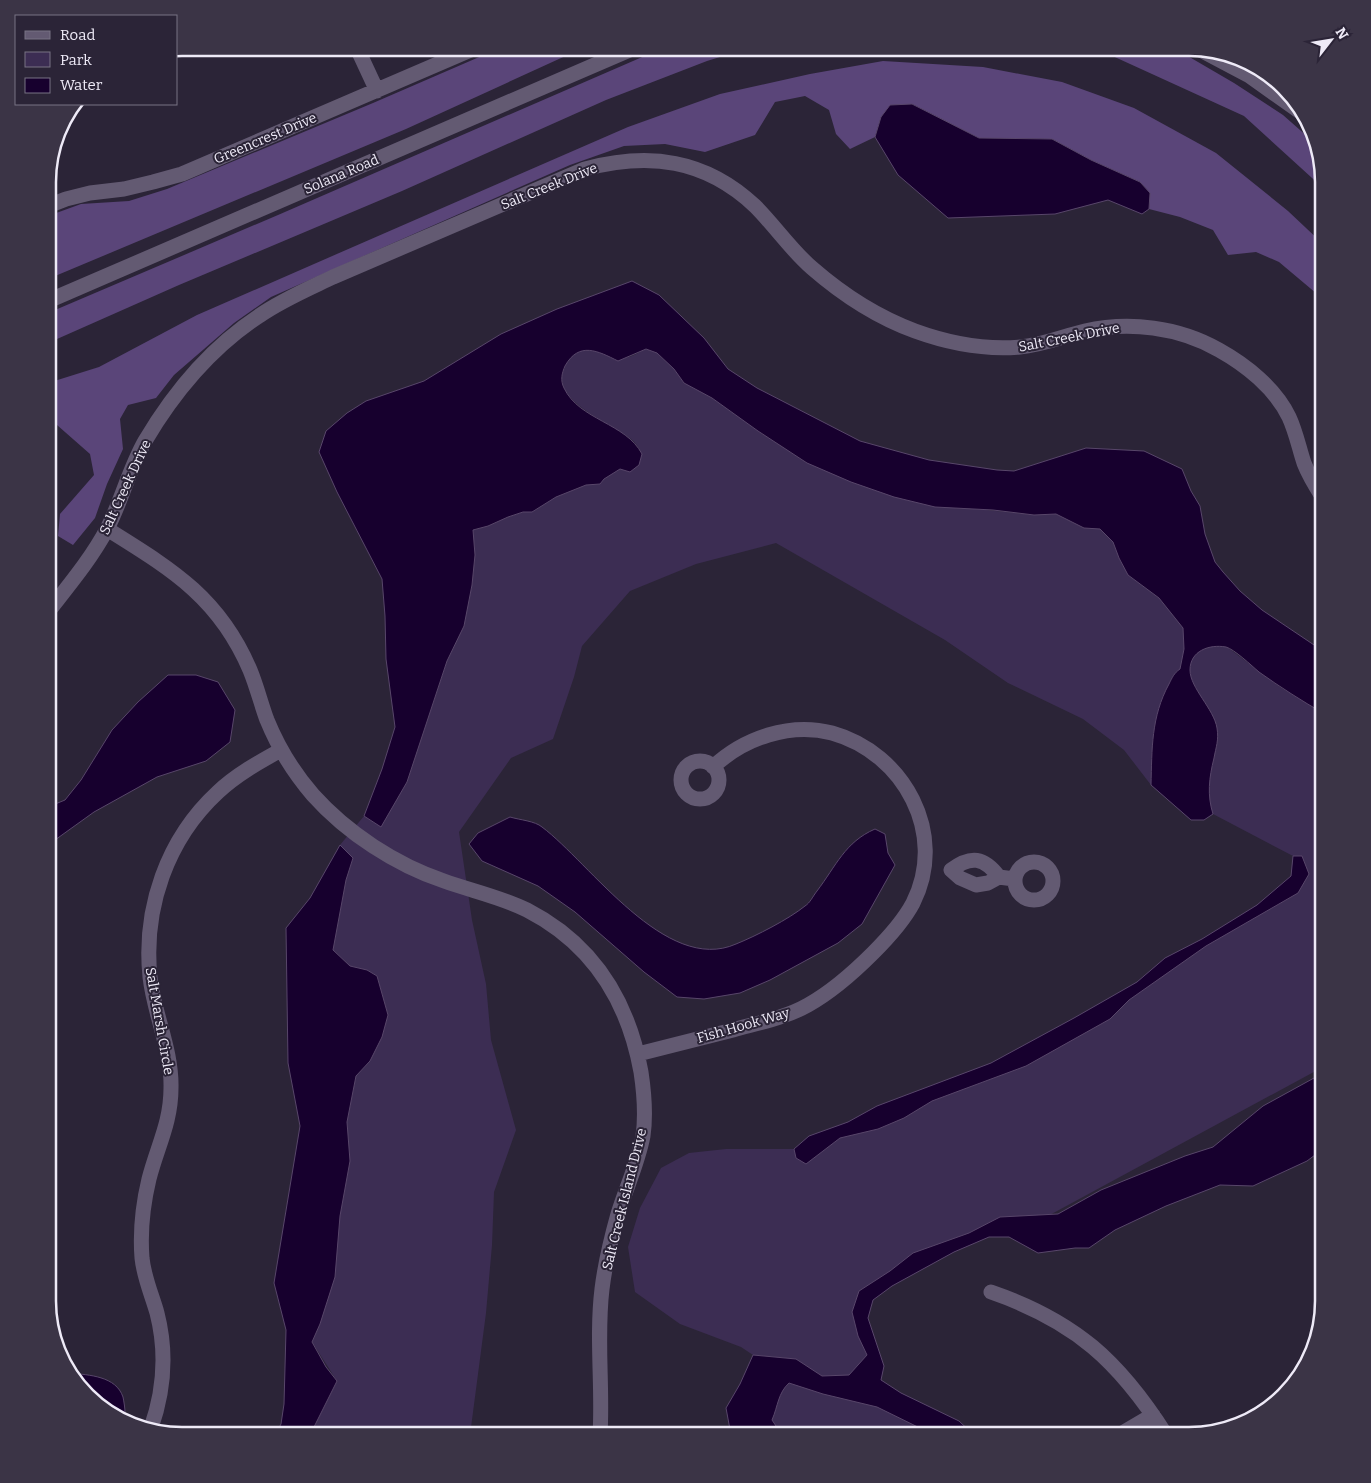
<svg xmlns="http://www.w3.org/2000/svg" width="1371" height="1483" viewBox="0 0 1371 1483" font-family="Bitter,serif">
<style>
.green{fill:#3c2d53}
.forest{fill:#5a4579}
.water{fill:#17002e;stroke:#58466a}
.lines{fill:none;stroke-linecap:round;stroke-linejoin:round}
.minor{stroke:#635a72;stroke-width:15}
.labels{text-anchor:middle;stroke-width:4;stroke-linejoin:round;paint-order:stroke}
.street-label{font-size:14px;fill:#eeeaf7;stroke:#2b2437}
.rim{fill:none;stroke:#eeeaf7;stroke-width:2.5}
</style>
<rect width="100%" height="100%" fill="#2b2437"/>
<path class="green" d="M 646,349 L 657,353 L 674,369 L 684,383 L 712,398 L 758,431 L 807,463 L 966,508 L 1034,515 L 1056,514 L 1084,528 L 1100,528 L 1113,542 L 1119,558 L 1128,575 L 1159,598 L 1183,628 L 1227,647 L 1280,687 L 1323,713 L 1323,1067 L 1009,1237 L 989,1237 L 954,1252 L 892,1286 L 873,1300 L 868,1318 L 884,1366 L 881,1380 L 901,1393 L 959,1421 L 974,1435 L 731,1435 L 726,1408 L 740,1384 L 753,1355 L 741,1347 L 680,1324 L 635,1292 L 628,1247 L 640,1208 L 661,1168 L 689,1153 L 726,1149 L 794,1149 L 809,1136 L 848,1122 L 877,1106 L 991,1063 L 1074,1018 L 1137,982 L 1165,958 L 1202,939 L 1257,905 L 1291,876 L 1293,856 L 1213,814 L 1204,820 L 1191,820 L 1151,785 L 1124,750 L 1083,719 L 1008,683 L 945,640 L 776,543 L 696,564 L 630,591 L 582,646 L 574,677 L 553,739 L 511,758 L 459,832 L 472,920 L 486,984 L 491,1040 L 516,1130 L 494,1192 L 492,1245 L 486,1313 L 470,1435 L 310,1435 L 337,1381 L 312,1342 L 320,1324 L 350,1161 L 347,1122 L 356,1076 L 370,1061 L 388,1015 L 377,976 L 367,970 L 350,966 L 333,950 L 346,880 L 353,858 L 340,845 L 364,816 L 380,826 L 407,782 L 447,661 L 464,626 L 472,585 L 475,555 L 473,530 L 488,526 L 508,517 L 523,512 L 532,512 L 556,497 L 586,485 L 600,484 L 604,479 L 642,454 C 639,448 636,443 631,439 C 612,423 547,400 565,367 C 567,362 571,355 576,353 C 594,344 611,361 629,357 C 634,356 641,351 646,349 Z"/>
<path class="forest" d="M 500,48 L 583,48 L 406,129 L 48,279 L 48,216 L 81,204 L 129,201 L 167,189 L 373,103 Z
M 663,48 L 749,48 L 707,61 L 606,100 L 402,191 L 179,285 L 48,343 L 48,313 L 278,215 Z
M 1095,48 L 1174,48 L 1234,83 L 1283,115 L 1317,145 L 1323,188 L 1244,116 Z
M 883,61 L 983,67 L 1062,82 L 1134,108 L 1216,153 L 1288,211 L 1323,244 L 1323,299 L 1279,262 L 1256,252 L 1228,255 L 1213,230 L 1180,217 L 1149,209 L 1150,193 L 1140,182 L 1091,160 L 1052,139 L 979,138 L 912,104 L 881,117 L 875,137 L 850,149 L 836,134 L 829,110 L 805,96 L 775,102 L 755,135 L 705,152 L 665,144 L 624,146 L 570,165 L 271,297 L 234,323 L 174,375 L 156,398 L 128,405 L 120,419 L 123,449 L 107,484 L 95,518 L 73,545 L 58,536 L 60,514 L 94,475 L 90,454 L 57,425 L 48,425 L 48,383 L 99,367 L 197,315 L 628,127 L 720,94 L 810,74 Z"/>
<path class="water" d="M 912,104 L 979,138 L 1052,139 L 1091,160 L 1140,182 L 1150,193 L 1149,209 L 1142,214 L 1108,200 L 1055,214 L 948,218 L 898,175 L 875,137 L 881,117 L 890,105 Z
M 632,281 L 659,295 L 704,338 L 728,369 L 757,388 L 860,441 L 929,460 L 997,470 L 1014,471 L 1086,448 L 1144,451 L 1182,469 L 1191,491 L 1200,506 L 1205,534 L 1215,562 L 1223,572 L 1240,591 L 1262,610 L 1323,651 L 1323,713 C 1302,701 1280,687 1259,672 C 1252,666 1234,649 1226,647 C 1209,644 1190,651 1190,670 C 1190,688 1214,709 1217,728 C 1219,740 1216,747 1214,758 C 1209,778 1207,795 1213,814 L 1204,820 L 1191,820 L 1151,785 C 1152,749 1151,717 1169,684 C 1172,678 1174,673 1180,669 L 1184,649 L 1183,628 L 1159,598 L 1128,575 L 1119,558 L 1113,542 L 1100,529 L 1084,528 L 1056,514 L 1034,515 L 993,510 L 935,507 L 894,497 L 851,482 L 807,463 L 758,431 L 712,398 L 684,383 L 674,369 L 657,353 L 646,349 L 618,361 C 598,351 579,341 565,366 C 562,373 560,380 564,388 C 579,420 626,423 642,454 L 639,465 L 630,472 L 620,469 L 604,479 L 600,484 L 586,485 L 556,497 L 532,512 L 523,512 L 508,517 L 488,526 L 473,530 L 475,555 L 472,585 L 464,626 L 447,661 L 407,782 L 381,827 L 364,816 L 382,769 L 395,727 L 386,659 L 385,616 L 382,579 L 337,492 L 319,452 L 326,431 L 347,413 L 366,401 L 424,381 L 501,334 L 557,309 Z
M 168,675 L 196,675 L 218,682 L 235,710 L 230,742 L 206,761 L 157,777 L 94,812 L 48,845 L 48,807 L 65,800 L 81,780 L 112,730 L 138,702 Z
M 510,817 C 520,820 535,821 542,827 C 590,863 666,975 736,944 C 756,936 789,919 805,906 C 810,903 813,896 817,891 C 836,866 845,842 875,829 L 885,834 L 888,853 L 895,865 L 862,924 L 838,943 L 770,980 L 740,993 L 704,999 L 677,997 L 644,972 L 575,912 L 538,886 L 482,861 L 469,844 L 478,833 Z
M 340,845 L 353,858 L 346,880 L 333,950 L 350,966 L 367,970 L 377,976 L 388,1015 L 382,1037 L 370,1061 L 356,1076 L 347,1122 L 350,1161 L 340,1216 L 335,1277 L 320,1324 L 312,1342 L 326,1367 L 337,1381 L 310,1435 L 275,1435 L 281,1424 L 284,1404 L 286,1330 L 274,1283 L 300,1126 L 288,1063 L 286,928 L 310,898 Z
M 1293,856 L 1302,856 L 1309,874 L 1298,893 L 1206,946 L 1129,1000 L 1110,1019 L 1026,1066 L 932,1101 L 904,1118 L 878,1129 L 840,1138 L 806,1164 L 796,1158 L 794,1149 L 809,1136 L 848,1122 L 877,1106 L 991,1063 L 1074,1018 L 1137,982 L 1165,958 L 1202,939 L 1257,905 L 1291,876 Z
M 1323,1074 L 1323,1149 L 1307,1161 L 1253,1186 L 1220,1185 L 1166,1206 L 1115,1230 L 1089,1248 L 1075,1248 L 1038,1253 L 1009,1237 L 989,1237 L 954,1252 L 892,1286 L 873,1300 L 868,1318 L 884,1366 L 881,1380 L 901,1393 L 959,1421 L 974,1435 L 933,1435 L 928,1432 L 877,1407 L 823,1394 L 789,1383 C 778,1393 778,1406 772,1420 L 782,1435 L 731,1435 L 726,1408 L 740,1384 L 753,1355 L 796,1359 L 822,1376 L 849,1375 L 867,1355 L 858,1336 L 852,1312 L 859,1291 L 890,1271 L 913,1253 L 969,1233 L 1000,1217 L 1058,1214 L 1101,1190 L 1185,1156 L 1213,1147 L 1263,1106 L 1314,1078 Z
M 70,1373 C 89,1375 116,1376 123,1397 C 124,1402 125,1408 125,1413 L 120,1420 L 75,1383 Z"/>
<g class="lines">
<path class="minor" d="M 357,48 L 377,91
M 1197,48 L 1248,75 L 1303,114
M 48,206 L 66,199 L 90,193 L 124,189 L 153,182 L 182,174 L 475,48
M 48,301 L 634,48
M 107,529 C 171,569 219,597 250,670 C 257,687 261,704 267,720 C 278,747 294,773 313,795 C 347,833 396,865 444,881 C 472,891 501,897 527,910 C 593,944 628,1000 641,1072 C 644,1092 646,1115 643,1136 C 638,1163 626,1188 618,1214 C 611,1239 605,1264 602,1289 C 596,1338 603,1387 600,1435
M 48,612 C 69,585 91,559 107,529 C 122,500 129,469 145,441 C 174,392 212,347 259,316 C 282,300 308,289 333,277 L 585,169 C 649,152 705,159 755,206 C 775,226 791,250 812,268 C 843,295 877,317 915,331 C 948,343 985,350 1020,347 C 1043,345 1063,336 1085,331 C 1129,321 1179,327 1219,350 C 1246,365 1275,388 1289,417 C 1296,432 1299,448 1304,463 C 1309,476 1316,487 1323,498
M681 780a19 19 0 1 1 38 0a19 19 0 1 1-38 0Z
M1015 881a19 19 0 1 1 38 0a19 19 0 1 1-38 0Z
M 951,870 L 960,878 L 976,885 L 988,883 L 999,877 L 1014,879
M 951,870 C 971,855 984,857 999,877
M 638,1054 C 669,1046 701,1038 733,1030 C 758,1023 785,1018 808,1005 C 833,991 853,973 873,953 C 888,938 903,922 913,903 C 948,834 904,753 832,733 C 790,722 744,738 713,767
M 991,1292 C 1075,1321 1119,1361 1166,1435
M 151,1428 C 164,1391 167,1352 157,1313 C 152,1295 144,1278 142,1258 C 140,1232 143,1204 149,1179 C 157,1147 171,1123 171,1088 C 172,1050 154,1014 150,977 C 143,908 167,839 218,792 C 236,775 259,762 281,750
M 1119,1435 L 1153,1415"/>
</g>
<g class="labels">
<g class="street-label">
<text transform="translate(265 138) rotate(-23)" y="5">Greencrest Drive</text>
<text transform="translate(341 174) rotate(-23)" y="5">Solana Road</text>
<text transform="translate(549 186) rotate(-22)" y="5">Salt Creek Drive</text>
<text transform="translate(1069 337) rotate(-11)" y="5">Salt Creek Drive</text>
<text transform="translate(125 487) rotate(-65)" y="5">Salt Creek Drive</text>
<text transform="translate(160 1021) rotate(80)" y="5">Salt Marsh Circle</text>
<text transform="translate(743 1025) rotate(-16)" y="5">Fish Hook Way</text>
<text transform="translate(624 1199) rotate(-76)" y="5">Salt Creek Island Drive</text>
</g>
</g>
<path d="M0 0H1371V1483H0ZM182 56H1189A126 126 0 0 1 1315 182V1301A126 126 0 0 1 1189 1427H182A126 126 0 0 1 56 1301V182A126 126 0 0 1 182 56Z" fill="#3b3446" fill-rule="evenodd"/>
<path class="rim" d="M182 56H1189A126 126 0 0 1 1315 182V1301A126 126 0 0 1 1189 1427H182A126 126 0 0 1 56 1301V182A126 126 0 0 1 182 56Z"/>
<rect x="15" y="15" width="162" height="90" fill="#2b2437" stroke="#797384"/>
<rect x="25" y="31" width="25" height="8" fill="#635a72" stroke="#797384"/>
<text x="60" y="40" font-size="15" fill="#eeeaf7">Road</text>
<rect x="25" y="52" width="25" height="15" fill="#3c2d53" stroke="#797384"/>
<text x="60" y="65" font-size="15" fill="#eeeaf7">Park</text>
<rect x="25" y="78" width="25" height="15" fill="#17002e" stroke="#797384"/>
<text x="60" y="90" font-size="15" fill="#eeeaf7">Water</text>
<g transform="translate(1331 40) rotate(59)" stroke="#2b2437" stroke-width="4" paint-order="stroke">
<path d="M0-4L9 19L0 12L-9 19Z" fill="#eeeaf7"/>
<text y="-8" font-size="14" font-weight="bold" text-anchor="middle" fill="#eeeaf7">N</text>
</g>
</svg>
